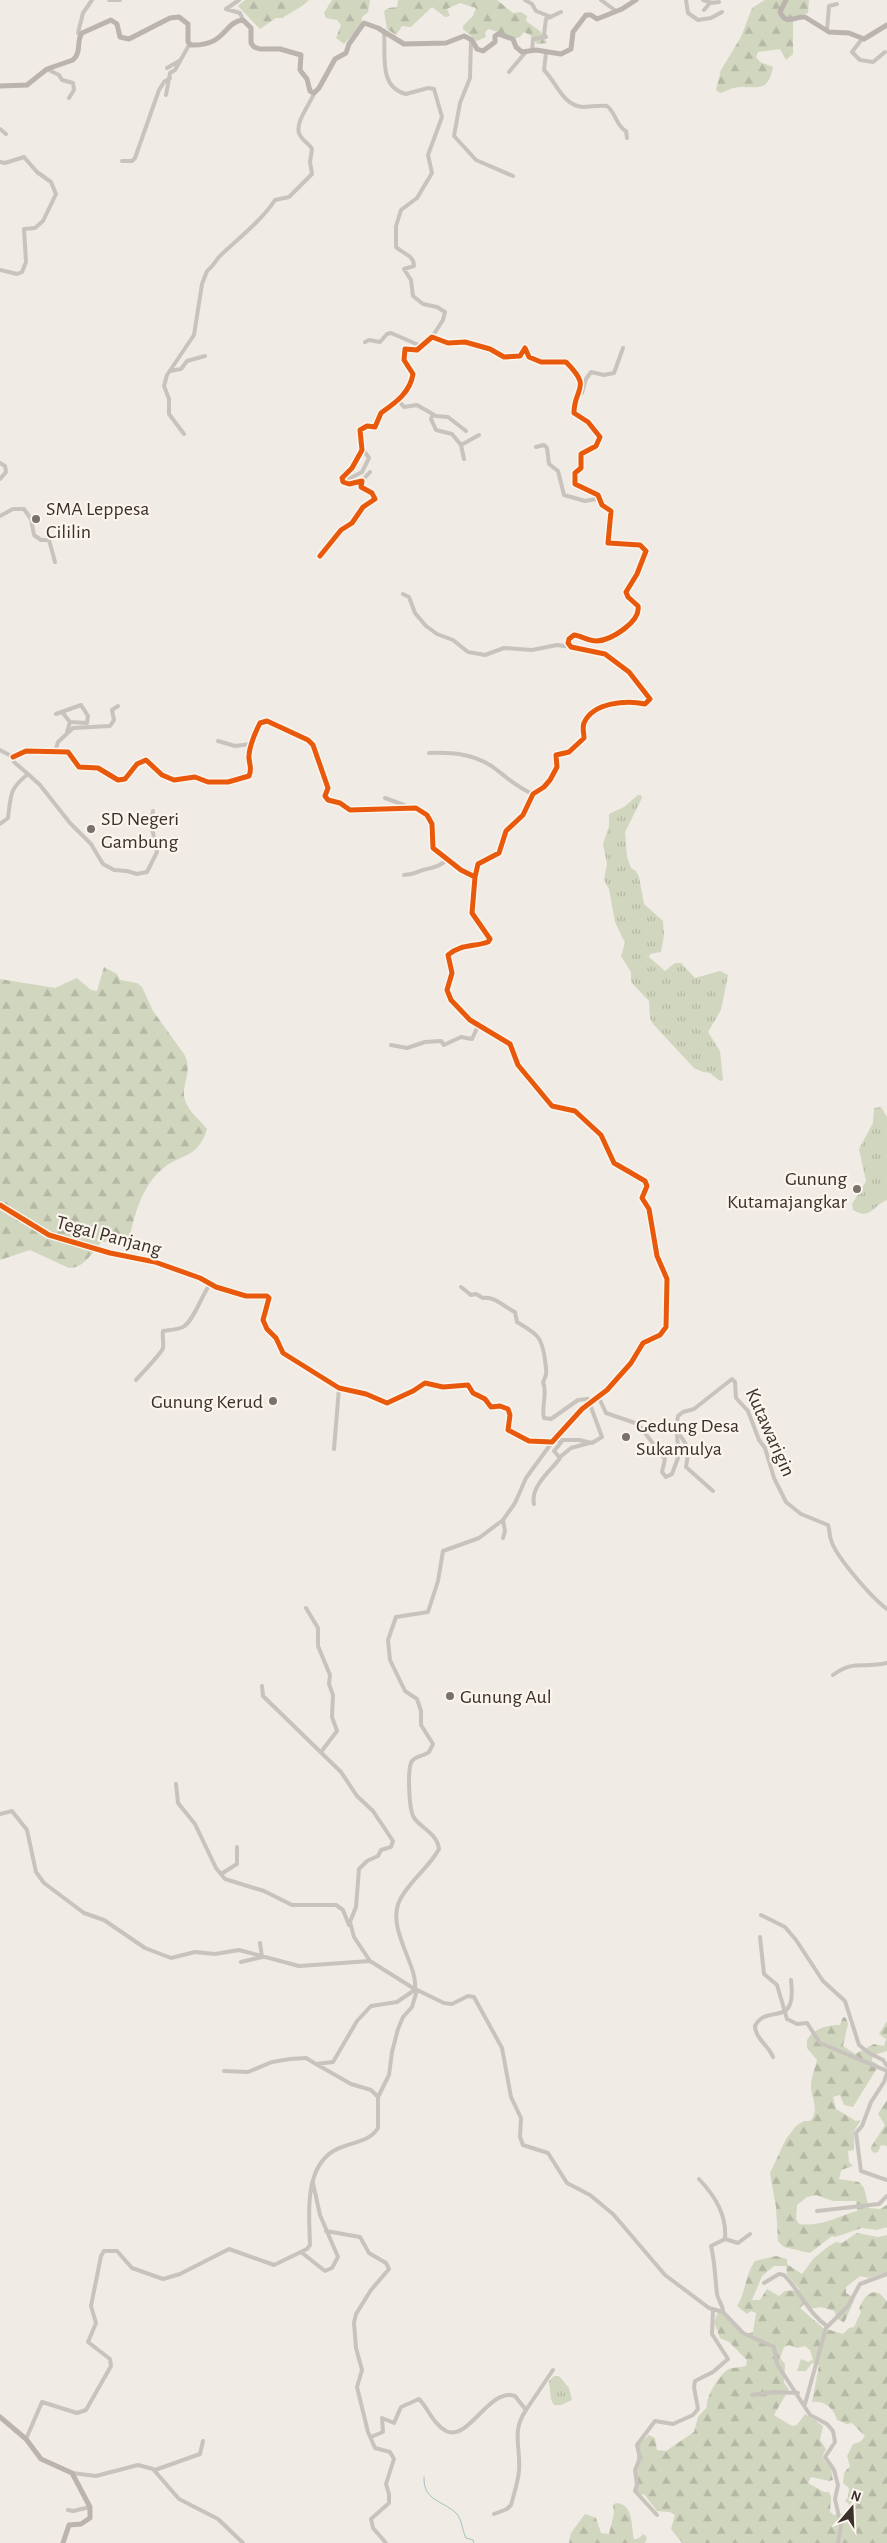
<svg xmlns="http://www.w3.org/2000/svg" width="887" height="2543" viewBox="0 0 887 2543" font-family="'Alegreya Sans',sans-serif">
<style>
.grass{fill:url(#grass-tufts)}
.forest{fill:url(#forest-firs);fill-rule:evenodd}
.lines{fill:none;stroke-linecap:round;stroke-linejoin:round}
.stream{stroke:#a1c2c1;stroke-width:1}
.street{stroke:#c9c3be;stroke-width:4}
.secondary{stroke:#bab3ae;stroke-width:5}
.cycleway-casing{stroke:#fbf5ee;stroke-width:8}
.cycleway{stroke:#e8590c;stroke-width:5}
.poi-dot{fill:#7a716c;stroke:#fbf5ee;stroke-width:2}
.labels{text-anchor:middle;stroke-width:4.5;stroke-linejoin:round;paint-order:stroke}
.poi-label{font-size:20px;fill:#3b302b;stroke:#fbf5ee;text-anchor:start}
.street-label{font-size:20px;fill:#3b302b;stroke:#fbf5ee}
</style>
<defs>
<pattern id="grass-tufts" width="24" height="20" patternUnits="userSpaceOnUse" patternTransform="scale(1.25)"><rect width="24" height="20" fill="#d1d6bf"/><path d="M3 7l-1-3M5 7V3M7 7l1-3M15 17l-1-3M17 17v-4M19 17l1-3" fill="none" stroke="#b4b8a4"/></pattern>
<pattern id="forest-firs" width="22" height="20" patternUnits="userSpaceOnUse" patternTransform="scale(1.25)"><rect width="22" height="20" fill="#d1d6bf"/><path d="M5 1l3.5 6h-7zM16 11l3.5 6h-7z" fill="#b4b8a4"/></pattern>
</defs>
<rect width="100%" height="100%" fill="#f0ebe5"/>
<path class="grass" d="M 638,795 L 641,795 L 642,798 L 625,832 L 627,857 L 631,868 L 636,871 L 639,877 L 644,904 L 663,921 L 664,935 L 661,952 L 650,954 L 649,957 L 665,971 L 675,963 L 681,963 L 695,978 L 720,971 L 728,975 L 721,1010 L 708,1032 L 720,1051 L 723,1080 L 720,1081 L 710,1073 L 703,1072 L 694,1068 L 653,1024 L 650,1018 L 649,1001 L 631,982 L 631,972 L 621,956 L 625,943 L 615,922 L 609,889 L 604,880 L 607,864 L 603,844 L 609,826 L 609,814 L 624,807 Z
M 881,1107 L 887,1117 L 887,1200 C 874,1204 871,1221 853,1210 L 852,1204 L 866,1181 L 859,1149 L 873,1123 L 874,1108 Z
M 554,2376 L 559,2376 L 569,2388 L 572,2400 L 561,2405 L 554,2405 L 551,2399 L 549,2381 Z"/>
<path class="forest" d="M 245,0 L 309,0 C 300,9 292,11 283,18 L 276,18 L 260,29 L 238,6 Z
M 332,0 L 370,0 L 368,12 L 362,17 L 361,26 L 344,44 L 336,38 L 341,25 L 337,20 L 326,18 L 324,13 Z
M 398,0 L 497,0 L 513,13 L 521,12 L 527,16 L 526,21 L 540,31 L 547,43 L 537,44 L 530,35 L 524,32 L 520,37 L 516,38 L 489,29 L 485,32 L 486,37 L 477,41 L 463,29 L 463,26 L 473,16 L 476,8 L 460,3 L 447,9 L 450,16 L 445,17 L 432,7 L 411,27 L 402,26 L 396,35 L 387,29 L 384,11 L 389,8 L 397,7 Z
M 765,0 L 809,0 L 808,13 L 793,17 L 793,54 L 786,60 L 780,49 L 758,52 L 756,57 L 760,62 L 773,67 C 768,91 761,87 740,87 C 733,87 727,91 720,93 L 716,90 L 721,70 L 741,37 L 752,8 Z
M 104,967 L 117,974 L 120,980 L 137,983 L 142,987 L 153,1011 L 184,1054 C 194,1072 180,1085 185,1100 C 188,1111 200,1120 207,1129 C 198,1160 179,1153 160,1171 C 142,1188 135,1213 130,1236 L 125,1241 L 101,1242 C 92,1253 84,1268 69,1268 L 30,1250 L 0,1260 L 0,979 L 55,988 L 77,978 L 91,990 L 97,991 Z
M 843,2017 L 846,2018 L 848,2024 L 843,2046 L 855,2054 L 874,2044 L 884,2046 L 886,2039 L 879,2034 L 887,2021 L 887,2051 L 877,2054 L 872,2058 L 872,2061 L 879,2065 L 853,2107 L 844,2105 L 840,2095 L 833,2097 L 836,2109 L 856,2121 L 861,2120 L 854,2131 L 854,2150 L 848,2151 L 849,2162 L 853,2166 L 841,2170 L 839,2179 L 859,2182 L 864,2188 L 869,2208 L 880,2209 L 887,2205 L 887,2227 L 877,2230 L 862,2228 L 835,2237 L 832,2236 L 810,2253 L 784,2247 L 778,2241 L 776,2207 L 770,2173 L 786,2139 L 796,2126 L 804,2121 L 810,2121 C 821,2110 810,2097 811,2083 C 812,2075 815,2068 817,2060 L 807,2048 L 807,2040 C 814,2028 828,2025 840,2025 ZM 816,2195 L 833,2201 L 856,2201 L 857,2211 C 837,2217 820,2227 799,2224 L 796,2219 L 797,2205 L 807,2197 Z
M 887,2100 L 887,2146 L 881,2145 L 878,2152 L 874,2153 L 871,2150 L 871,2147 L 885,2125 L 878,2114 Z
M 857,2233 L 878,2237 L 887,2235 L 887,2272 L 869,2278 L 860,2276 L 846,2287 L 846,2293 L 855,2298 L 844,2323 L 838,2319 L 834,2311 L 821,2307 L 809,2309 L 804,2304 L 800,2308 L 823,2328 L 843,2334 L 849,2328 L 854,2327 L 861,2312 L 859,2309 C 862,2301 868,2289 879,2293 C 882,2295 884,2299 887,2301 L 887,2543 L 682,2543 L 671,2529 L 675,2515 L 670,2512 L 657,2511 L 644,2494 L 642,2495 L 636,2491 L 638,2445 L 649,2435 L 655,2438 L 657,2450 L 666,2451 L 694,2432 L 698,2417 L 707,2407 C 705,2398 720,2373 729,2369 C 734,2367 740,2368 746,2366 L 747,2360 L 729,2342 L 720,2338 L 714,2322 L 718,2312 L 723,2314 L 744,2335 L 753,2332 L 756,2313 L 751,2311 L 747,2314 L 737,2306 C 746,2292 745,2275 755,2261 L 776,2256 L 787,2259 L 787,2264 L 802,2274 L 814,2258 L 829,2246 L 836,2242 L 842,2243 ZM 774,2266 L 786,2266 L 787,2274 L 800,2290 L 785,2291 L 779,2296 L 767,2289 L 760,2300 L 752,2300 L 762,2276 ZM 789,2345 L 797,2348 L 805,2346 L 810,2350 L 813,2360 L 808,2362 L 801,2359 L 797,2371 L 806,2371 L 812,2363 L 819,2365 L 812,2402 C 824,2400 834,2408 837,2420 L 847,2424 L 852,2423 L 865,2436 L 860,2442 L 853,2444 L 847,2456 L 850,2466 L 844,2473 L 843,2483 L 849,2488 L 848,2497 L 845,2501 L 849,2504 L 848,2513 L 834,2515 L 830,2512 L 831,2497 L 829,2492 L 824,2492 L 808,2483 L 811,2477 L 829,2481 L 833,2480 L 831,2469 L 822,2457 L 826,2449 L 820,2440 L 823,2426 L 805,2414 L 797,2425 L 792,2426 L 774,2415 L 789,2389 L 784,2383 L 785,2364 L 780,2358 L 784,2347 Z
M 616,2503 C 634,2504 631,2526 634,2539 L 637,2539 L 644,2534 L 647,2538 L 645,2543 L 569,2543 L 571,2533 L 585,2514 L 596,2518 L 601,2533 L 609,2534 L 614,2513 L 613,2505 Z"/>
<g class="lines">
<path class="stream" d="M 424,2477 C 423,2501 442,2500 456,2513 C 462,2519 462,2530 466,2538 L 473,2540 L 474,2543"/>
<path class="street" d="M 109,0 L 120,0
M 239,0 L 226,9 L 240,13 L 243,20
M 525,0 L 532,4 L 536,11 L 551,17
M 601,0 L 616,11
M 686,0 L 688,13 L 698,20 L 711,18 L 722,12
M 703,0 L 712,3
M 704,10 L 710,3 L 719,2
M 827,30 L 829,6 L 837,4
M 384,32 C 386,54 378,87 406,94 L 428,88 L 434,89 L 442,117 L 428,155 L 432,173 L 417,198 L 401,210 L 396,226 L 396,247 C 403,254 414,255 414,266 L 404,269 L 411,280 L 413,296 L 423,304 L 437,307 L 445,312 L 443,320 L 432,337
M 80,35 L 78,33 L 83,13 L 92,0
M 862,39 L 852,52 L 860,60 L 873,62 L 885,52
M 471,41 L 470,78 L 460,103 L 454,136 L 476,160 L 513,176
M 532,51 L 533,39 L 546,37 L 544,34 L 546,19 L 561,12
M 546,53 L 544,70 C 557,83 562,105 583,107 C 591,107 599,105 607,106 C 616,113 616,126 626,131 L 627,138
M 167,68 L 179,61
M 47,69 L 59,75 L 62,80 L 73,83 L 74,90 L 69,98
M 509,72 L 525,53
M 166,95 L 170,73 L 175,70 L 189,45
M 0,129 L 6,134
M 122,161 L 132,161 L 135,158 L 159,90 L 164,82 L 170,78
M 0,162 L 5,163 L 24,157 L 37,172 L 51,182 L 56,194 L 43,221 L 35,228 L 24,229 L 26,262 L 22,272 L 17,274 L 0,270
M 365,342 L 369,340 L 380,342 L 387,334 L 391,333 L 421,346
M 170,371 L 181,369 L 187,361 L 205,356
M 582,393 L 586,379 L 591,372 L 604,375 L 614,373 L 623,348
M 398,400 L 404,407 L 417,405 L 436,416 L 448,417 L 466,431
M 433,414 L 431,419 L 436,430 L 452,434 L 461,445 L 479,435
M 184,434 L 169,414 L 169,399 L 164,386 L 167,375 L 194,335 L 202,284 L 207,271 C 216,264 214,261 222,254 C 238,239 263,219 275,200 L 289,197 L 312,174 L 310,162 L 312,149 C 309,143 301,140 299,133 C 295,122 311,103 314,93
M 461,445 L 464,459
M 536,447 L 544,445 L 547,448 L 549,464 L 558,471 L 564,495 L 585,501 L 596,499 L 601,501
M 0,463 L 5,466 L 6,472 L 0,479
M 362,481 L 370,472
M 343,482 L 362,472 L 369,458 L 362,448
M 0,516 L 13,509 L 24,509 L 31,519 L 34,535 L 41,540 L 49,540 L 55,562
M 320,556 L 341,530 L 352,523 L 363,507 L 375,499 L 372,493 L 361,487 L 362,481 L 349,484 L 343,482 L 342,478 L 352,468 L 362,450 L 360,430 L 367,426 L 375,427 L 381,413 C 395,403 410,393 413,374 L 404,360 L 405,349 L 417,350 L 432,337 L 448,343 L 465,342 L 490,349 L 504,357 L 520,356 L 525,348 L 529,357 L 541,362 L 566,362 C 593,389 574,387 574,413 L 588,422 L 600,437 L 596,446 L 581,454 L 581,468 L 575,473 L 575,484 L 598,495 L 602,505 L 611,511 L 608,543 L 640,545 L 646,551 L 637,574 L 626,592 L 628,597 L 638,606 C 641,622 611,640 597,641 C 588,641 582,636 574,635 L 569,639 L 568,643 L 571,647 L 605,654 L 629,672 L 650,699 L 645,704 C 627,700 593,702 584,723 C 582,728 584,733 584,738 L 569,752 L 556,755 L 557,767 L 550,780 L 544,787 L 533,794 L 523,815 L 506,831 L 499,853 L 478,864 L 475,877
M 403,594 L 409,597 L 415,613 L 426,626 L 437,634 L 453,640 L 468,652 L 485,655 L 504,648 L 532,650 L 557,645 L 571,647
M 62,712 L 70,722
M 56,714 L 81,705 L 88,716 L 87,723 L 70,722 L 67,732
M 218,741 L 235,746 L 251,744
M 0,750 L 13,757 L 14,762 L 28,774 C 9,789 11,795 8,818 L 0,824
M 55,752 L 58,742 L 73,728 L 110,726 L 114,720 L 112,710 L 118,706
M 429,753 C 452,752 474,754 493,767 C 506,777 518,788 533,794
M 28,774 L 40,785 L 70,823 L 91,844 L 103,864 L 114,870 L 127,871 L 137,874 L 147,872 L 157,852 L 151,823 L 153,811
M 385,798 L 404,805
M 404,875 C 413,875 416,872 423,870 C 434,867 439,867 448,859
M 391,1045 L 407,1048 L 425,1042 L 441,1041 L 444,1045 L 461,1037 L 472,1039 L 478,1026
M 0,1205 L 49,1235 L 110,1253 L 155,1262 L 200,1278 L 216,1287 L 246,1296 L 267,1296 L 269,1298 L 263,1320 L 267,1329 L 276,1338 L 283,1353 L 339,1388 L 366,1394 L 387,1403 L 413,1391 L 425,1383 L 443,1387 L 468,1385 L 473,1393 L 485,1399 L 491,1407 L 500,1406 L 508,1409 L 510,1415 L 508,1430 L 529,1441 L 552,1442 L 582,1409 L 607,1390 L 631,1363 L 643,1343 L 660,1335 L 666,1327 L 667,1279 L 657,1256 L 649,1209 L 642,1198 L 647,1186 L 645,1181 L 614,1163 L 601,1135 L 575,1111 L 552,1106 L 518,1065 L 510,1044 L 470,1020 L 451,1000 L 447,990 L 452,973 L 448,955 C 460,944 474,947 488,942 L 490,939 L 472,913 L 475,877 L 461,870 L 433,848 L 432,824 L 427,815 L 416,808 L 350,810 L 340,803 L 328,800 L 325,796 L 328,788 L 313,745 L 308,740 L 267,721 L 260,723 C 255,733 250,744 249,755 C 248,763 253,767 249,776 L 228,782 L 208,782 L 195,777 L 174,780 L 162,775 L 146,760 L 137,764 L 125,779 L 118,780 L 98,768 L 79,767 L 68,752 L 26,751 L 13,757
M 461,1287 L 471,1295 L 476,1294 L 483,1298 C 495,1296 504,1307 515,1312 L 517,1322 C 537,1334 542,1336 545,1360 C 546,1370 548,1373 543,1382 C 548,1393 541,1406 544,1418 L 551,1419 L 578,1400 L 588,1399 L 602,1437 L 592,1443 L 579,1440 L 563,1440
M 136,1380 C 141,1374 161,1354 163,1348 C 164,1342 162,1337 163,1331 C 169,1330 177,1330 183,1327 C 193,1322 202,1295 210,1284
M 599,1398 L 606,1413 L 638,1424 L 665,1459 L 662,1472 L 666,1477 L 672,1474 L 679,1455 L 676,1427 L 678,1416 L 683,1412 L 694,1409 L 732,1379 L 735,1382 L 736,1398 L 748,1411 L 759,1440 L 765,1448 L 774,1478 L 786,1502 L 801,1514 L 828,1525 C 830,1530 829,1535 831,1540 C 836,1557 872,1598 887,1609
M 678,1433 C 690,1448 689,1449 686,1467 L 713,1491
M 334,1449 L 339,1388
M 560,1457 L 571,1448 L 589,1443
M 503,1538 L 505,1531 L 503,1520
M 306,1608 L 318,1628 L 318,1646 L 330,1675 L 329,1684 L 333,1695 L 332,1717 L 337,1731 L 321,1752
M 833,1675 C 855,1659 862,1669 887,1663
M 262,1686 L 263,1696 L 341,1772 L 357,1796 L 373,1811 L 393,1841 L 391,1847 L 381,1850 L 378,1856 L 367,1861 L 359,1869 L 356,1907 L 350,1922 L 354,1937 L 370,1961 L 413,1988 L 444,2003 L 452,2004 L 468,1996 L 474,1997 L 502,2048 L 511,2097 L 521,2118 L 520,2137 L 523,2145 L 548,2153 L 567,2183 L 590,2195 L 613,2214 L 665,2275 L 709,2308 L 723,2312 L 743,2333 L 774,2347 L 777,2364 L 810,2415 L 827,2424 L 833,2431 L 835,2442 L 825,2457 L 834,2470 L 838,2485 L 835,2499 L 841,2526 L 838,2543
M 176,1784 L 178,1803 L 195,1824 L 216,1868 L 225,1879 L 264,1891 L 292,1905 L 336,1905 L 343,1910 L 349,1925
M 0,1814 L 12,1811 L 27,1830 L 36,1872 L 44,1883 L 84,1913 L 104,1920 L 145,1948 L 171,1958 L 195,1952 L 215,1954 L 239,1950 L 299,1966 L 370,1961
M 221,1874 L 237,1864 L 237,1847
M 761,1915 L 785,1927 L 796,1940 L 823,1981 L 845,2001 L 859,2045 L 869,2053 L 883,2060 L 887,2066
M 760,1937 L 764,1974 L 777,1985 L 787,2019 L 797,2024 L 807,2023 L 820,2043 L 887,2071
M 241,1962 L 262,1957 L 260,1943
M 415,1988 C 418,1966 387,1929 399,1902 C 407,1883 429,1868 439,1849 C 437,1832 419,1828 413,1816 C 409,1807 407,1768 412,1761 C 416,1756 424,1756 429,1752 L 433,1744 L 421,1725 L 421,1711 L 417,1699 L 405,1691 L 390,1660 L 388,1640 L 396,1617 L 428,1612 L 438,1581 L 443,1551 L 479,1538 L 503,1520 L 515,1503 L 526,1478 L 553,1441 L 563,1440 L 554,1451 L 560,1458 C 551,1471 530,1486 534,1504
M 773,2057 C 769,2046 755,2038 755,2026 C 767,2002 797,2031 791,1980
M 316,2064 L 351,2084 L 371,2090 L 378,2097
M 224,2071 L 248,2072 L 272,2062 L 290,2059 L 306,2058 L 316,2064 L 333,2062 L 357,2021 L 371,2006 L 397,2002 L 416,1989
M 887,2073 L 884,2082 L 871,2102 L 862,2126 L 856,2133 L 861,2171 L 887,2180
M 699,2179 C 715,2196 727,2215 725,2239 L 711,2246 C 715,2262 715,2278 717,2294 C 718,2301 723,2304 723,2312
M 817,2211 L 879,2204 L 887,2196
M 326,2231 L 360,2237 L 369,2253 L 386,2263 L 389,2269 L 371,2290 L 356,2314 L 354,2323 L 356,2348 L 362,2370 L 357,2387 L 368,2432 L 375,2448 L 390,2452 L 394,2459 L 386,2484 L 389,2494 L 389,2503 L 371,2519 L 373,2528 L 386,2543
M 725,2239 L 738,2243 L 750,2234
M 301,2252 L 325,2271 L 332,2268 L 338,2257 L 320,2215 L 313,2183
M 764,2283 L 779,2274 L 784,2275 C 800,2291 808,2313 827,2326
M 752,2395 L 774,2392 L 798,2393
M 805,2404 L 826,2328 L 848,2306 L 860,2284 L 887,2274
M 371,2437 L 383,2432 L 382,2418 L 394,2423 L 401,2407 L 419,2399 C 428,2408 433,2424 446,2431 C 469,2442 489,2387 515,2396 L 526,2410 L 553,2370
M 26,2439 L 42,2402 L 77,2413 L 86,2410 L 111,2366 L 110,2359 L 88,2342 L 96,2323 L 91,2306 L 101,2256 L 104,2251 L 117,2251 L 132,2268 L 163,2279 L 180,2274 L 229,2249 L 274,2265 L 307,2249 L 310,2245 C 309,2210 303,2158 345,2146 C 356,2142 371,2140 378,2128 L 378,2097 L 389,2075 L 392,2052 L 398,2029 L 403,2017 L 412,2007 L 417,1990
M 155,2470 L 200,2454 L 203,2441
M 72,2473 L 96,2476 L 138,2465 L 153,2469 L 179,2499 L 218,2519 L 243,2543
M 68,2510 L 73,2511 L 90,2507
M 494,2514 L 507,2509 L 511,2505 C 514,2494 518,2482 519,2471 C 521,2447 511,2432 526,2410
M 657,2515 L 635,2491 L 637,2485 L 635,2470 L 640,2458 L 637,2445 L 655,2421 L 673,2424 L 693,2415 L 698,2409 L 694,2387 L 695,2381 L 713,2372 L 728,2359 L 712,2334 L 713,2309"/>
<path class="secondary" d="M 786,0 L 780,12 C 786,26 795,16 805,17 L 829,32 L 849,33 L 864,39 L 887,25
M 0,86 L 27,85 L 47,69 L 73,60 C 82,52 76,41 82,33 L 111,20 L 117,24 L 120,37 L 129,39 L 170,18 L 179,17 L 188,24 L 188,42 L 191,45 C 227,46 223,22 243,20 L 251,28 L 251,43 L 254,47 L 260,49 L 280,49 L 301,55 L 300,70 L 307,79 L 310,91 L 314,93 L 319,88 L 335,59 L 346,53 L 349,44 L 364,23 L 378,28 L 404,44 L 446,43 L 464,36 L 472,40 L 477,49 L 483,51 L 495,42 L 495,36 L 498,34 L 513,39 L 516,47 L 522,52 L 536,50 L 561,54 L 571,49 L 573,32 L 586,15 L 591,15 L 597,19 L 622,9 L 636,0
M 0,2417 L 26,2439 L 41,2459 L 72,2473 L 90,2507 L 90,2518 L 81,2524 L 69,2525 L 63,2543"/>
<g class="cycleway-casing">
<path id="cycleway" d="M 320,556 L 341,530 L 352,523 L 363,507 L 375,499 L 372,493 L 361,487 L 362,481 L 349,484 L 343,482 L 342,478 L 352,468 L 362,450 L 360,430 L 367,426 L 375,427 L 381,413 C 395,403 410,393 413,374 L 404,360 L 405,349 L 417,350 L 432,337 L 448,343 L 465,342 L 490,349 L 504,357 L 520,356 L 525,348 L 529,357 L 541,362 L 566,362 C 593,389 574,387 574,413 L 588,422 L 600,437 L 596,446 L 581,454 L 581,468 L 575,473 L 575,484 L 598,495 L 602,505 L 611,511 L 608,543 L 640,545 L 646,551 L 637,574 L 626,592 L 628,597 L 638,606 C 641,622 611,640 597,641 C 588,641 582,636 574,635 L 569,639 L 568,643 L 571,647 L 605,654 L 629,672 L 650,699 L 645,704 C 627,700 593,702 584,723 C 582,728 584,733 584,738 L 569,752 L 556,755 L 557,767 L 550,780 L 544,787 L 533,794 L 523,815 L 506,831 L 499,853 L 478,864 L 475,877
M 0,1205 L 49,1235 L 110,1253 L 155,1262 L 200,1278 L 216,1287 L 246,1296 L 267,1296 L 269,1298 L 263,1320 L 267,1329 L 276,1338 L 283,1353 L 339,1388 L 366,1394 L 387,1403 L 413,1391 L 425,1383 L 443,1387 L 468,1385 L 473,1393 L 485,1399 L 491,1407 L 500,1406 L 508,1409 L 510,1415 L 508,1430 L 529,1441 L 552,1442 L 582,1409 L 607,1390 L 631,1363 L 643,1343 L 660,1335 L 666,1327 L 667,1279 L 657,1256 L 649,1209 L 642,1198 L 647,1186 L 645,1181 L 614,1163 L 601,1135 L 575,1111 L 552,1106 L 518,1065 L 510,1044 L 470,1020 L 451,1000 L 447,990 L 452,973 L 448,955 C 460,944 474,947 488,942 L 490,939 L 472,913 L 475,877 L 461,870 L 433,848 L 432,824 L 427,815 L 416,808 L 350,810 L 340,803 L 328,800 L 325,796 L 328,788 L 313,745 L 308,740 L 267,721 L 260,723 C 255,733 250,744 249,755 C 248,763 253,767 249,776 L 228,782 L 208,782 L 195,777 L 174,780 L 162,775 L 146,760 L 137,764 L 125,779 L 118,780 L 98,768 L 79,767 L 68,752 L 26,751 L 13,757"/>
</g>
<use href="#cycleway" class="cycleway"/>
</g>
<g class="poi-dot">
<circle cx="36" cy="519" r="5"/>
<circle cx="91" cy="829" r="5"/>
<circle cx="857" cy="1189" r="5"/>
<circle cx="273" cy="1401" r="5"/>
<circle cx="626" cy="1437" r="5"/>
<circle cx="450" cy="1696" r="5"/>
</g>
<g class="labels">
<g class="poi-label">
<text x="46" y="515">SMA Leppesa<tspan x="46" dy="23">Cililin</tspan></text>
<text x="101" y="825">SD Negeri<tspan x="101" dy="23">Gambung</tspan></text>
<text x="847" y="1185" text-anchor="end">Gunung<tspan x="847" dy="23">Kutamajangkar</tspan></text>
<text x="263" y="1408" text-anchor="end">Gunung Kerud</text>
<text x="636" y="1432">Gedung Desa<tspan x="636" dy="23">Sukamulya</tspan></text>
<text x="460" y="1703">Gunung Aul</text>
</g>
<g class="street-label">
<text transform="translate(109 1235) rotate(15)" y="7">Tegal Panjang</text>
<text transform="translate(771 1432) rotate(66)" y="7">Kutawarigin</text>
</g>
</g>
<g transform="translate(852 2508) rotate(19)" stroke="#fbf5ee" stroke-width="4" paint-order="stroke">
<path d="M0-4L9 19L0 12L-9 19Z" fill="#3b302b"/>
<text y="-8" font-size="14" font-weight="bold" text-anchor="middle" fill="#3b302b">N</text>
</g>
</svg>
